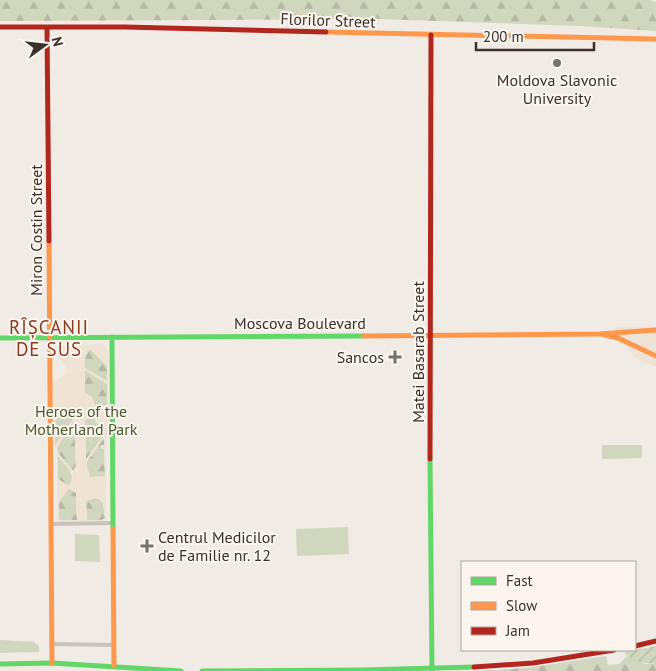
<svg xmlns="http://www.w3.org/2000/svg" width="656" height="671" viewBox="0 0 656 671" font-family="'PT Sans',sans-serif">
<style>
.green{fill:#d1d6bf}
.forest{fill:url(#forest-firs)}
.garden{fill:url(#garden-furrows)}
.plaza{fill:#eee3d5;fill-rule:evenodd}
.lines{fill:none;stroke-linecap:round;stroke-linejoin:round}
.street{stroke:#c9c3be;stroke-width:4}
.fast{stroke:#63d668;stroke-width:5}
.slow{stroke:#ff974d;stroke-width:5}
.jam{stroke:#b3261e;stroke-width:5}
.poi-dot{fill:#7a716c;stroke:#fbf5ee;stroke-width:2}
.labels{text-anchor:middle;stroke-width:4;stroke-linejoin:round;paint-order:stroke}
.street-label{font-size:16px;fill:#3b302b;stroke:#fbf5ee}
.poi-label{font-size:16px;fill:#3b302b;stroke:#fbf5ee}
.park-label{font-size:16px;fill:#4a5a2e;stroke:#fbf5ee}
.quarter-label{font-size:19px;letter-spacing:1px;fill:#8c3b22;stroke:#fbf5ee}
</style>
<defs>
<pattern id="forest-firs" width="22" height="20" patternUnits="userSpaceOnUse" patternTransform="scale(1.25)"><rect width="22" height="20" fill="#d1d6bf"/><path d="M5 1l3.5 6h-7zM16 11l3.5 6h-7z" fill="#b4b8a4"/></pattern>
<pattern id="garden-furrows" width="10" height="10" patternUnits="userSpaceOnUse" patternTransform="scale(1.25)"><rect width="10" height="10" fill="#d1d6bf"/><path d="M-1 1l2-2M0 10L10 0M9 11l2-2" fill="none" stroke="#b4b8a4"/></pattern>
</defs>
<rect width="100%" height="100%" fill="#f0ebe5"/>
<path class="green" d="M 602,445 L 642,445 L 642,458 L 602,459 Z
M 348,527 L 349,554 L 297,556 L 296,529 Z
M 75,534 L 99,535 L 100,562 L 75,561 Z
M 0,640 L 34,642 L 39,646 L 39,652 L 0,653 Z"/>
<path class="forest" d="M 0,0 L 650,0 L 656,2 L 656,31 L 579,26 L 378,19 L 0,21 Z
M 89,350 L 91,350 L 107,366 L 107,382 L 85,368 L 84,357 Z
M 85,370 L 107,384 L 107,405 L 95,406 L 92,397 L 85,393 Z
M 55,408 L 66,408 L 69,416 L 73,419 L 55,446 Z
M 92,415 L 104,435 L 86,460 L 85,420 Z
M 74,420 L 76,466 L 73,471 L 58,453 L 57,447 Z
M 104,437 L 104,445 L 102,445 L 104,449 L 105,477 L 90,477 L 86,463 Z
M 58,456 C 66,466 77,473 69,486 L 58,479 Z
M 69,488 L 76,493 L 77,520 L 60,520 L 59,519 L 58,502 Z
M 95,498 L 99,499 L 103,503 L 105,518 L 102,520 L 87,520 L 86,501 Z
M 606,656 L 608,665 L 619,664 L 627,656 L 645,664 L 656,663 L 656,671 L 481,671 L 526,668 Z"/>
<path class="garden" d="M 656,646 L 656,663 C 645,664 632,662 624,652 Z"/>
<path class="plaza" d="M 615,327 L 656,327 L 656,367 L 635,358 L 626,346 L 615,341 Z
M 102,344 L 105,346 L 108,351 L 109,434 L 106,438 L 106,519 L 105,521 L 60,522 L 57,520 L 57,449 L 54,446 L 53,377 L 54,380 L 56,381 L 68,371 L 58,354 L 53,354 L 53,350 L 57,345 ZM 89,350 L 91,350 L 107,366 L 107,381 L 85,368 L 85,358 ZM 85,370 L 107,384 L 107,405 L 95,406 L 92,397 L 85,393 ZM 55,408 L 65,408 L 69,416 L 73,419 L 55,445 ZM 93,415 L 104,435 L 86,459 L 85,420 ZM 74,420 L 76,466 L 73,471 L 58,453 L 57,447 ZM 104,438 L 104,445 L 101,445 L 101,449 L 104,449 L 105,476 L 90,477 L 86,463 ZM 58,457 L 73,474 L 73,480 L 69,486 L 58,479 ZM 69,489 L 76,493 L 77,520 L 60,520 L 59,519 L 59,502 ZM 92,498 L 99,499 L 103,503 L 105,518 L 102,520 L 87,520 L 86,501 Z"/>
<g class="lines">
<path class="street" d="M 51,524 L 113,523
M 52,644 L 114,645"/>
<path class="fast" d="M 112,337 L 113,529
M 0,338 L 364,336
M 430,459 L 432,669
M 0,664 L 52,663 L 181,671
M 202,671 L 362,670 L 474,667"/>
<path class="slow" d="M 326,32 L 656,39
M 49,241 L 52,663
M 604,335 L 618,338 L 656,356
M 364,336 L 599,334 L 656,330
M 113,529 L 114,666"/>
<path class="jam" d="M 0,27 L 125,27 L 326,32
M 47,27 L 49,241
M 430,459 L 431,35
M 635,646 L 656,641
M 474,667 L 533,663 L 614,650"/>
</g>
<g class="poi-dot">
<circle cx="557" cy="63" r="5"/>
<path d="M392.5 349.5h5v5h5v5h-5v5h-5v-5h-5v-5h5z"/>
<path d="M144.5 538.5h5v5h5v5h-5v5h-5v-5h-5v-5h5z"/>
</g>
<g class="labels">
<g class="street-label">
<text transform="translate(328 20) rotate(2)" y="6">Florilor Street</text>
<text transform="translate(36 230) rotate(-90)" y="6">Miron Costin Street</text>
<text x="300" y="329">Moscova Boulevard</text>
<text transform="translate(418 352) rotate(-90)" y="6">Matei Basarab Street</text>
</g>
<g class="poi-label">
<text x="557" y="86">Moldova Slavonic<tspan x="557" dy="18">University</tspan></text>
<text x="384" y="363" text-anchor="end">Sancos</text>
<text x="158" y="543" text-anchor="start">Centrul Medicilor<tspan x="158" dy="18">de Familie nr. 12</tspan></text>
</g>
<g class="park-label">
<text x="81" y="417">Heroes of the<tspan x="81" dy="18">Motherland Park</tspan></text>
</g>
<g class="quarter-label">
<text x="49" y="334">RÎȘCANII<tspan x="49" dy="22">DE SUS</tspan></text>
</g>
</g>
<rect x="461" y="561" width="175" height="90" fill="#fbf5ee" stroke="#aea6a0"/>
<rect x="471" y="577" width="25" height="8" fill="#63d668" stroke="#aea6a0"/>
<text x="506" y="586" font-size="15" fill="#3b302b">Fast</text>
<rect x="471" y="602" width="25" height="8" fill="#ff974d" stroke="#aea6a0"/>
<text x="506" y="611" font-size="15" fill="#3b302b">Slow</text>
<rect x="471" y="627" width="25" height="8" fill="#b3261e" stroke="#aea6a0"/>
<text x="506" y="636" font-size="15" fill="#3b302b">Jam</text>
<g transform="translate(45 45) rotate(75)" stroke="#fbf5ee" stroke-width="4" paint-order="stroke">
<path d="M0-4L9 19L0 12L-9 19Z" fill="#3b302b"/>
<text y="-8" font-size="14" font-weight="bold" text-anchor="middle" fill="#3b302b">N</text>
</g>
<path d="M476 42v8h118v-8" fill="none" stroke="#3b302b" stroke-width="2.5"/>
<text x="483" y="42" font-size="15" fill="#3b302b" stroke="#fbf5ee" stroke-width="4" paint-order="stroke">200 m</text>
</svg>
